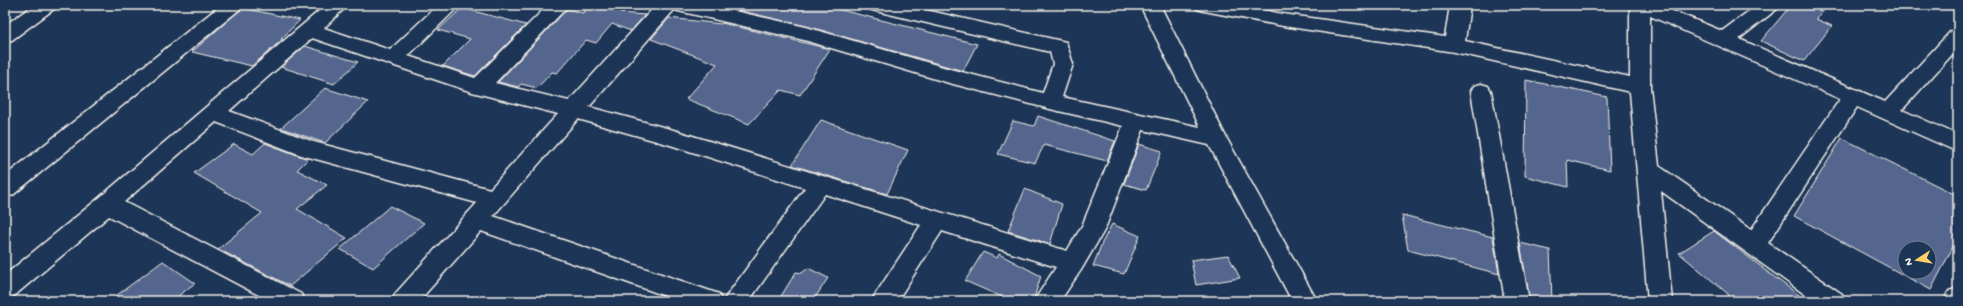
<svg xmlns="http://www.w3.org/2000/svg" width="1963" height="306" viewBox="0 0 1963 306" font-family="'Gochi Hand',sans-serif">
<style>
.building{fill:#54668e;stroke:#f4f1e8;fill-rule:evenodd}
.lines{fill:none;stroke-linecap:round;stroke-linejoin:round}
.minor-casing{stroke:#f4f1e8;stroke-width:3}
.minor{fill:#1d3557;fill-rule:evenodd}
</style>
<rect width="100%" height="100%" fill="#1d3557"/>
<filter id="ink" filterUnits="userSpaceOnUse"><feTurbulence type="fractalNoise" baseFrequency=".025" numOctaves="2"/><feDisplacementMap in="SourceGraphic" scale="8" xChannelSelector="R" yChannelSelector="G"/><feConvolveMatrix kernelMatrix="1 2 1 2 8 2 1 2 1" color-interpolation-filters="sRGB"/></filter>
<g filter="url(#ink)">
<path class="building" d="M 591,5 L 627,5 L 620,13 L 645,15 L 631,31 L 612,24 L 596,43 L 586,40 L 557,73 L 552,72 L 537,88 L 521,84 L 518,87 L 498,82 L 567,9 L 583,13 Z
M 736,5 L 821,5 L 977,44 L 963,71 L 806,26 L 732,9 Z
M 1791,5 L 1827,5 L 1816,19 L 1832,26 L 1804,61 L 1761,41 Z
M 242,8 L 300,20 L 281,39 L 283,39 L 252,66 L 192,52 Z
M 462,8 L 526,25 L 475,76 L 443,66 L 470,39 L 438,30 Z
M 669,18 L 721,24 L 722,23 L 830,49 L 800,95 L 781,90 L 749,124 L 686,99 L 717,64 L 651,39 Z
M 305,46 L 358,62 L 334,84 L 281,67 Z
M 1526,80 L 1607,97 L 1610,170 L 1567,160 L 1568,187 L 1525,176 Z
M 325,88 L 368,102 L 325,143 L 281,128 Z
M 1038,116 L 1115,141 L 1107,161 L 1044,145 L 1035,163 L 998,154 L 1013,121 L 1034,126 Z
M 821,120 L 908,150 L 887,194 L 792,165 Z
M 1842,138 L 1958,196 L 1958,237 L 1931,290 L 1794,216 ZM 1905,248 L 1929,248 L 1929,272 L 1905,272 Z
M 265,143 L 308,159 L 297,170 L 327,185 L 297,209 L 347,238 L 290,286 L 218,249 L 262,213 L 194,173 L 234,144 L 253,154 Z
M 1139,144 L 1162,151 L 1146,190 L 1124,184 Z
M 1025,189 L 1062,204 L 1050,244 L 1008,231 Z
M 390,206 L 424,223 L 373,268 L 340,249 Z
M 1402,215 L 1493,237 L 1499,274 L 1408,250 Z
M 1112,224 L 1140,236 L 1124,274 L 1093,266 L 1102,243 Z
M 1714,231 L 1763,268 L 1762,268 L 1807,301 L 1730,301 L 1728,294 L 1679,253 Z
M 1520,243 L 1550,250 L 1552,301 L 1530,301 Z
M 983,252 L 997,258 L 999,254 L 1041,276 L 1033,301 L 1011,301 L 965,281 Z
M 1228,255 L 1240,278 L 1196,285 L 1191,260 Z
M 163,261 L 195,283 L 172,301 L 109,301 Z
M 808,268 L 828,278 L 813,301 L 778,301 L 796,272 L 802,273 Z"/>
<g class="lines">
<g class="minor-casing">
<path id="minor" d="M 34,5 L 57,5 L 54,9 L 12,40 L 5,42 L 5,25 Z
M 221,5 L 243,5 L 240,9 L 13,195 L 5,198 L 5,176 Z
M 326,5 L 348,5 L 324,28 L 390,50 L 438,5 L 460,5 L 408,56 L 475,78 L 548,5 L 569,5 L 495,83 L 569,101 L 656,5 L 708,5 L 806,27 L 950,69 L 1043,93 L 1053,64 L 1050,52 L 876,11 L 869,9 L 866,5 L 904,5 L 1066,42 L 1073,64 L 1062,97 L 1200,127 L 1140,5 L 1160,5 L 1227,139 L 1317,301 L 1292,301 L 1209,145 L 1143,130 L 1105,229 L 1081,270 L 1060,301 L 1034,301 L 1056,267 L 942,231 L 897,301 L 871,301 L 921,225 L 825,194 L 749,301 L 723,301 L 805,188 L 667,144 L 578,119 L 493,216 L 719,294 L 722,301 L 680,301 L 481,231 L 419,301 L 392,301 L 395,294 L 477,203 L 301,155 L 216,122 L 124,202 L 301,294 L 304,301 L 270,301 L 109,216 L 14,296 L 5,299 L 5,275 L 99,198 ZM 674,10 L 804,40 L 949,83 L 1050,109 L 1123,126 L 1082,226 L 1067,251 L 670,129 L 589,107 ZM 312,38 L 472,92 L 558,114 L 490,189 L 314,142 L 229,111 Z
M 1194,5 L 1237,5 L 1283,14 L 1445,37 L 1450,5 L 1470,5 L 1465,41 L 1630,77 L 1630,5 L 1658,5 L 1722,31 L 1757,5 L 1780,5 L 1777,9 L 1739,39 L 1885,102 L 1951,31 L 1958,29 L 1958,48 L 1902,110 L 1958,135 L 1958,152 L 1857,107 L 1768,243 L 1842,294 L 1845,301 L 1814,301 L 1661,191 L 1672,301 L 1648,301 L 1630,92 L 1454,52 L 1283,26 L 1204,11 L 1197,9 ZM 1650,16 L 1840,99 L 1751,230 L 1659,166 L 1650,87 Z
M 1481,84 L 1488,86 L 1491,91 L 1529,301 L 1505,301 L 1471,91 L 1474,86 Z
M 1958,288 L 1958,301 L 1944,301 L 1949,291 Z"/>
</g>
<use href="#minor" class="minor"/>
</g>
</g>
<rect width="1963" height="306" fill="none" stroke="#1d3557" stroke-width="20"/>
<rect x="10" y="10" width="1943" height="286" fill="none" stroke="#f4f1e8" stroke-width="1.5" filter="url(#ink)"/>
<g transform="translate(1917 260) rotate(258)"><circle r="19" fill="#1d3557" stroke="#738091"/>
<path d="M0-3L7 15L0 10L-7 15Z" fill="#ffd166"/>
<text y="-6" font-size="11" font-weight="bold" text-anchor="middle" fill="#f4f1e8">N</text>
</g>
</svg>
